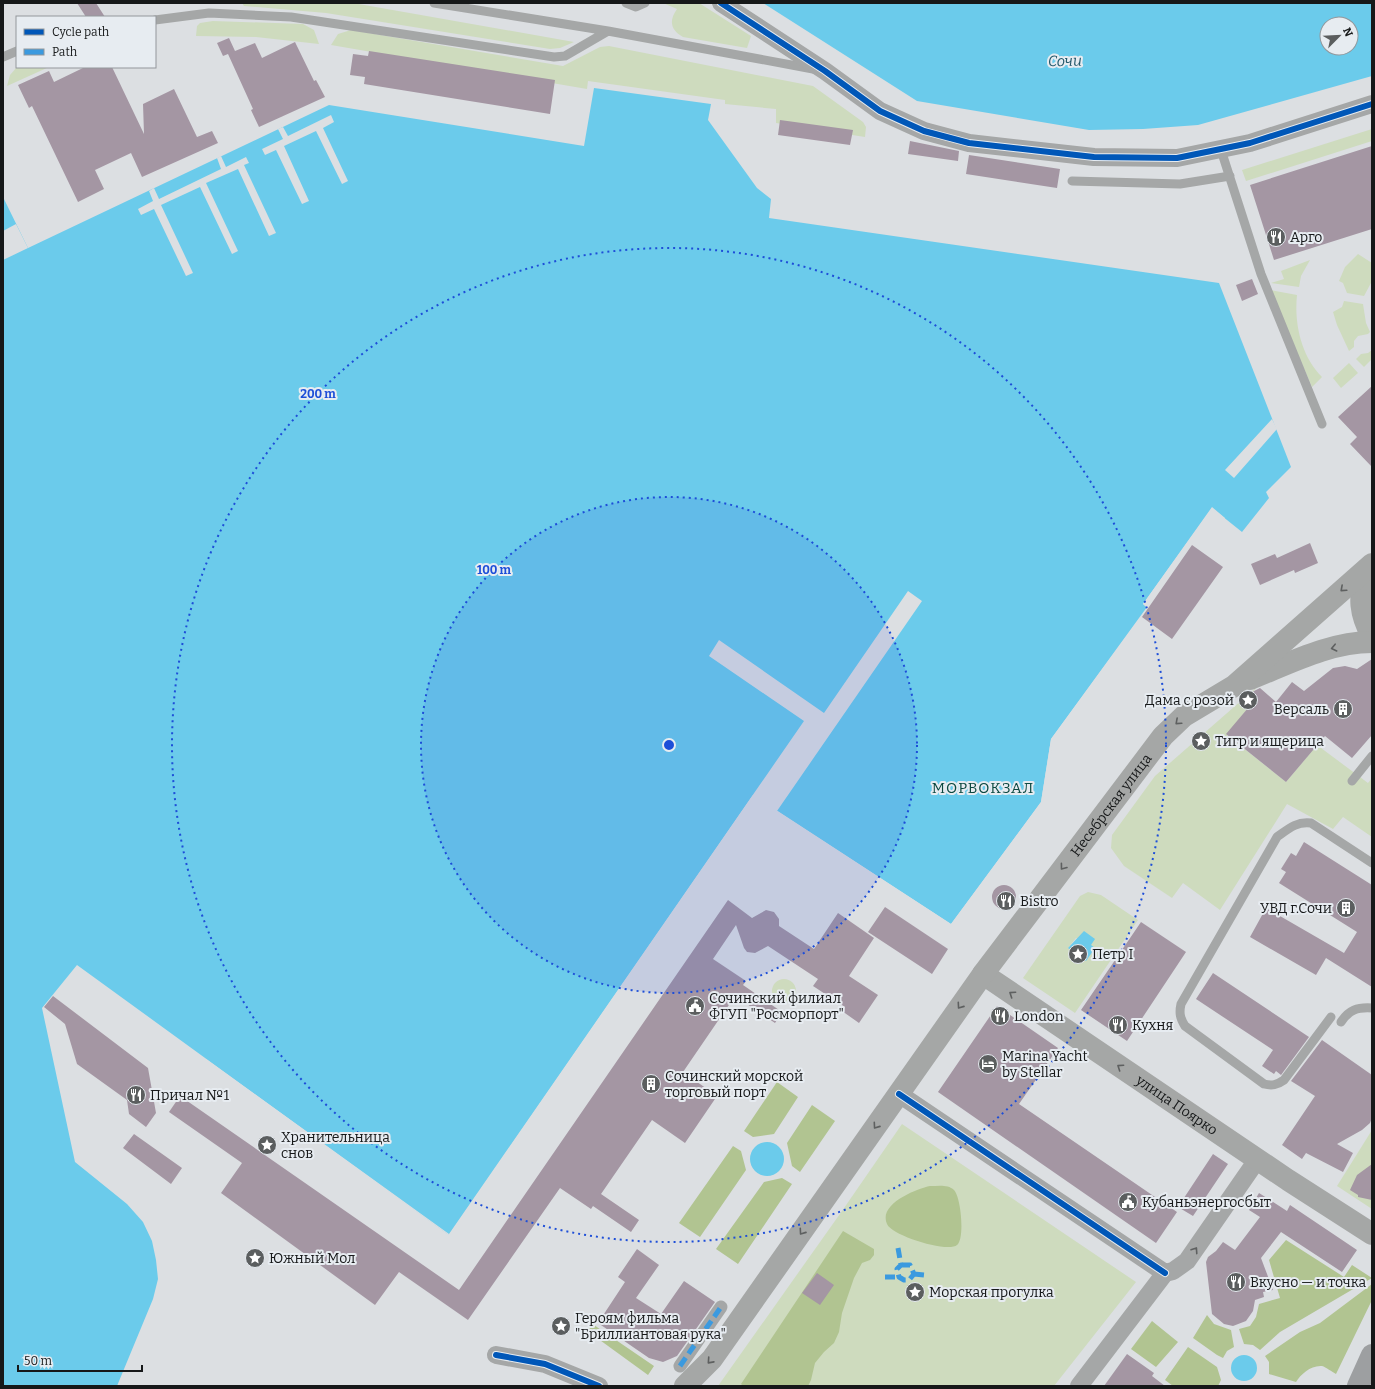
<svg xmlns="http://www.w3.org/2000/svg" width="1375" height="1389" viewBox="0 0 1375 1389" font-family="Bitter,serif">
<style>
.green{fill:#cedbbe;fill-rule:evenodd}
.forest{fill:#b1c491}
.water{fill:#6bcbeb;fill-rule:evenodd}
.pier{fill:#dcdfe2}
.building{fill:#a496a3}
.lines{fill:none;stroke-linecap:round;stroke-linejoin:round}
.service{stroke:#a5a7a7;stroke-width:9}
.pedestrian{stroke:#a5a7a7;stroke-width:13}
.minor{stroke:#a5a7a7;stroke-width:18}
.secondary{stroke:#a5a7a6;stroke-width:22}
.primary{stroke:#9d9fa1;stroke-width:22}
.quiet{stroke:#3b9adf;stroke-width:5;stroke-dasharray:10 5;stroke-linecap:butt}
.cycleway-casing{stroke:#e7ecf1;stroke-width:8}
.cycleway{stroke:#0057b8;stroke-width:6}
.oneway{stroke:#5e6060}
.ring{fill:none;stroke:#1d4ed8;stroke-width:2;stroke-dasharray:2 4}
.labels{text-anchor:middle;stroke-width:4;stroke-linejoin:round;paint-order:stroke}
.poi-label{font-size:14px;fill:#161819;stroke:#e7ecf1;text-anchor:start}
.street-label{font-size:14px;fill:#161819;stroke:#e7ecf1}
.water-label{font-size:15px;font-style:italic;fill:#24586b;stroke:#e7ecf1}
.neighbourhood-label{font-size:15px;letter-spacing:1px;fill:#0c4840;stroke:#e7ecf1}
.centre{fill:#1d4ed8;stroke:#e7ecf1;stroke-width:2}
.ring-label{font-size:12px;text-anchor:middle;font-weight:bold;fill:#1d4ed8;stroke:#e7ecf1;stroke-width:4;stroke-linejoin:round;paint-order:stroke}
</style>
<rect width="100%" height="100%" fill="#dcdfe2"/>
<path class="green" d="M 242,3 L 353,3 L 574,42 L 560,48 L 550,49 L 326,13 L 244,6 Z
M 663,3 L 699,3 L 751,36 L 747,48 L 683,37 C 670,30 669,20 677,9 Z
M 213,21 L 303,24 L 314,30 L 319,44 L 256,37 L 196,36 L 197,26 L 200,23 Z
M 351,30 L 563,66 L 600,47 L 609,46 L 813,86 L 863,122 L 866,127 L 865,137 L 776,123 L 776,109 L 725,104 L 725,100 L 588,81 L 587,89 L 331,45 L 338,34 Z
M 17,67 L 49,67 L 7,86 L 10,75 Z
M 1372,129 L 1372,141 L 1246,181 L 1242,170 Z
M 1358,254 L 1372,263 L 1372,281 L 1364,296 L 1347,293 L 1343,283 L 1339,281 L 1345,267 Z
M 1310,260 L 1301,276 L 1299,287 L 1271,283 L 1284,279 L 1281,271 Z
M 1270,290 L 1297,295 C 1294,323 1301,356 1322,377 L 1312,387 Z
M 1344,301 L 1363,304 L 1366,323 L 1370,332 L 1368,334 L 1358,336 L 1354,341 L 1354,347 L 1349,351 L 1337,325 L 1333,312 L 1342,307 Z
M 1372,350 L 1372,359 L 1364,367 L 1356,359 L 1361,354 L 1368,353 Z
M 1349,363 L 1358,373 L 1341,388 L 1333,378 Z
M 1258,686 L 1243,704 L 1248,708 L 1227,735 L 1286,782 L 1317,745 L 1368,783 L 1372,778 L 1372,837 L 1343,817 L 1333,829 L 1287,804 L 1220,910 L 1183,883 L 1172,898 L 1124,866 L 1111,848 L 1112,835 L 1155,776 Z
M 1088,892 L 1101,895 L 1138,920 L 1075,1013 L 1023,978 L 1080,896 ZM 1076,938 L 1095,948 L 1068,948 Z
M772 991a12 12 0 1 1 24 0a12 12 0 1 1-24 0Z
M 902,1124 L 1136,1282 L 1054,1386 L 718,1386 L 842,1211 Z
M 1372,1130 L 1372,1209 L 1337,1186 Z"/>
<path class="forest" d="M 777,1082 L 798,1097 L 774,1134 L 753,1137 L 744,1131 Z
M 812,1105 L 835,1121 L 800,1172 L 792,1166 L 787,1143 Z
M 733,1146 L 741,1151 L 746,1170 L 700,1237 L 679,1223 Z
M 782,1178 L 792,1184 L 738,1264 L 716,1249 L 764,1182 Z
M 930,1186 C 938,1186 948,1184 954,1190 C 961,1197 965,1239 957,1245 C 948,1253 892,1236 887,1224 C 878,1204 916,1189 930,1186 Z
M 843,1231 L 874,1249 L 874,1255 L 870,1260 L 862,1263 L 854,1278 L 842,1313 L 839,1332 L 834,1343 L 824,1352 L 815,1363 L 811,1380 L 808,1386 L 743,1386 L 741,1384 Z
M 1286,1240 L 1344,1277 L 1352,1265 L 1372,1278 L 1280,1332 L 1260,1350 L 1253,1345 L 1244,1344 L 1239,1329 L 1250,1326 L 1256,1317 L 1259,1304 L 1280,1298 L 1269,1260 Z
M 1372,1284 L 1372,1300 L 1336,1374 C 1332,1372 1326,1367 1322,1366 C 1311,1365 1301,1374 1296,1382 L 1269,1374 L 1269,1362 L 1265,1356 L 1300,1332 L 1320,1323 Z
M 1207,1315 L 1214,1324 L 1231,1330 L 1234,1347 L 1227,1351 L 1223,1358 L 1217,1355 L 1193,1338 Z
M 1152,1321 L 1178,1342 L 1156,1367 L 1131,1349 Z
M 591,1323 L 654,1366 L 648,1375 L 586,1330 Z
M 1188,1347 L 1217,1367 L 1221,1380 L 1218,1386 L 1173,1386 L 1165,1380 Z"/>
<path class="water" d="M 763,3 L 1372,3 L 1372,76 L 1198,125 L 1143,129 L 1089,130 L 917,101 ZM 1327,24 L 1351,24 L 1351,48 L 1327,48 Z
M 594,88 L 711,104 L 708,120 L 757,188 L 771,199 L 769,218 L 1219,283 L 1291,467 L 1266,492 L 1269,498 L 1242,532 L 1212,508 L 1143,604 L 1147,607 L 1051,739 L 1041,802 L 951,924 L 753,795 L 449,1235 L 77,965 L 42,1008 L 75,1162 L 127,1204 L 143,1222 L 152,1241 L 156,1260 L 158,1279 L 153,1299 L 117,1386 L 3,1386 L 3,197 L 28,248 L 329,105 L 584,146 Z
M 1084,931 L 1095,939 L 1091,945 L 1095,948 L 1086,961 L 1068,948 Z
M750 1159a17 17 0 1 1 34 0a17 17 0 1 1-34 0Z
M1231 1368a13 13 0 1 1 26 0a13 13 0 1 1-26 0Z"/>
<path class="pier" d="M 331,115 L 334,122 L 323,128 L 348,181 L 342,184 L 316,131 L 284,146 L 309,201 L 302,204 L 276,150 L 265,155 L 262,149 L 283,139 L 278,129 L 283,127 L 288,136 Z
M 221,156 L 226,167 L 246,157 L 249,163 L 244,165 L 276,233 L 269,236 L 238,169 L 206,183 L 238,251 L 232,254 L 200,187 L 161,205 L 193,273 L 186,276 L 154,209 L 141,215 L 138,209 L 153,201 L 149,191 L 154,188 L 159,199 L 221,169 L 217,158 Z
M 16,224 L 28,248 L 3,260 L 3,231 Z
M 1272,419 L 1277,429 L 1234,478 L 1225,470 Z
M 1212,507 L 1225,518 L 1224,520 L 1212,510 L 1145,604 L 1148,609 L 1053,740 L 1043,803 L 952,926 L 754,797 L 450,1236 L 205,1060 L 206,1059 L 449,1234 L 804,721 L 709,656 L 719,640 L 824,713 L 908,591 L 922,601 L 777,811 L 951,924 L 1041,802 L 1051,739 L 1147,608 L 1143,604 Z"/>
<path class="building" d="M 77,3 L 96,3 L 105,17 L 86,17 Z
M 229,38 L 235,51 L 255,43 L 262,58 L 295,42 L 314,81 L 316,80 L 325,97 L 259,127 L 251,110 L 253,109 L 228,54 L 223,56 L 217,43 Z
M 369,51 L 555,80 L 550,114 L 364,84 L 365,77 L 350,75 L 353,54 L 368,56 Z
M 85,67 L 112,67 L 144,134 L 143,104 L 174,89 L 197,137 L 212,131 L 218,143 L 142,177 L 131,153 L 95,170 L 104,189 L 78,202 L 32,106 L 29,108 L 18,85 L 49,71 L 54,82 Z
M 780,120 L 853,130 L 850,145 L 778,135 Z
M 910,141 L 959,151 L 958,161 L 908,154 Z
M 1372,146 L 1372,229 L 1274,260 L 1250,185 Z
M 969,155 L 1060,169 L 1057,188 L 966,174 Z
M 1252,279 L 1258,294 L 1242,301 L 1236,285 Z
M 1372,386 L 1372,467 L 1350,444 L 1357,437 L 1338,417 Z
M 1310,543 L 1318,563 L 1295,573 L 1294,570 L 1260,585 L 1251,564 L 1275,554 L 1277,558 Z
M 1192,545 L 1223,567 L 1172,639 L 1142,617 Z
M 1372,659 L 1372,735 L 1352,758 L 1325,736 L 1286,782 L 1226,734 L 1248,708 L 1243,704 L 1254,691 L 1260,688 L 1276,702 L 1292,682 L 1304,691 L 1333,668 L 1345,666 L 1357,669 Z
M 1304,842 L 1372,885 L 1372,987 L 1326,958 L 1316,975 L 1250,937 L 1266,908 L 1344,953 L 1357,932 L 1279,883 L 1286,872 L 1281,869 L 1291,853 L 1296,856 Z
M992 897a12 12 0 1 1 24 0a12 12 0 1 1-24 0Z
M 728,900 L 752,918 L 766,910 L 774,912 L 779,919 L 779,926 L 814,949 L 838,913 L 874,938 L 849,976 L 878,995 L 859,1023 L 842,1011 L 845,1007 L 813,986 L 818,979 L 768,946 L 755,953 L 747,952 L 744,948 L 736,925 L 713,959 L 746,981 L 743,985 L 782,1012 L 775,1023 L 735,996 L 683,1072 L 717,1096 L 685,1143 L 652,1120 L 601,1194 L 639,1220 L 631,1232 L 593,1206 L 591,1209 L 560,1188 L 468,1320 L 399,1272 L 375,1305 L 221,1193 L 242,1163 L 169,1112 L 180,1096 L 459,1290 Z
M 885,907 L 948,949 L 932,974 L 868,932 Z
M 1141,922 L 1186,952 L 1127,1041 L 1081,1010 Z
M 1213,973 L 1309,1037 L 1281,1075 L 1276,1071 L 1274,1074 L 1262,1066 L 1273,1050 L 1196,999 Z
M 53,996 L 148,1068 L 156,1113 L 146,1127 L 129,1114 L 127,1100 L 77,1064 L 65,1024 L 44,1007 Z
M 997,1006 L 1058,1048 L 1019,1104 L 1177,1212 L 1156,1243 L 938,1092 Z
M 1322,1040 L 1372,1075 L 1372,1118 L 1370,1123 L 1362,1130 L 1337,1144 L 1353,1153 L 1343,1172 L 1306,1153 L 1302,1159 L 1282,1145 L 1315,1096 L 1291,1081 Z
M 134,1134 L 182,1168 L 171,1184 L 123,1148 Z
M 1213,1154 L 1228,1164 L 1193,1216 L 1178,1207 Z
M 1372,1164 L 1372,1200 L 1358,1197 L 1358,1195 L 1350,1190 L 1357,1175 Z
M 1259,1193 L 1287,1211 L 1290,1205 L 1357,1250 L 1342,1272 L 1281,1232 L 1261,1258 L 1273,1290 L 1263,1292 L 1264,1297 L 1255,1300 L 1253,1311 L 1246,1321 L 1233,1326 L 1224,1324 L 1212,1314 L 1206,1262 L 1208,1257 L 1216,1251 L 1223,1242 L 1235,1250 L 1260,1217 L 1249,1210 Z
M 637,1249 L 659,1265 L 636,1298 L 661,1314 L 684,1281 L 715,1302 L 677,1356 L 663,1362 L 649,1358 L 598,1323 L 625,1282 L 618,1277 Z
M 817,1273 L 834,1285 L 820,1305 L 802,1293 Z
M 1127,1354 L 1154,1373 L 1152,1376 L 1165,1386 L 1104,1386 Z"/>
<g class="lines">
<path class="service" d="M 434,3 L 608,31 L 813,69
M 626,3 L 636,7 L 645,3
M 155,20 L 209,13 L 291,17 L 554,57 L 565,56 L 608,31
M 3,57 L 17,51
M 1221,150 L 1261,274 L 1322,424
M 1072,181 L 1180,184 L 1230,176
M 1352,781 L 1372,756
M 1331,1017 L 1284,1080 C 1277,1085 1272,1086 1264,1084 L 1185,1026 C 1180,1018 1179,1013 1181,1004 L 1277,837 C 1288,829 1297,821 1311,823 L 1372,863
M 1341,1022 C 1349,1010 1357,1007 1372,1008"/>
<path class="pedestrian" d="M 680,1366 L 721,1307"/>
<path class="minor" d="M 721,3 L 825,71 L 880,111 L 924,131 L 969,143 L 1094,157 L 1177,158 L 1250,143 L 1372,104
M 899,1094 L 1165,1273
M 496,1355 L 545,1364 L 599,1386
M 1079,1386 L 1165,1273 L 1173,1271 L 1187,1261 L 1257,1160"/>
<g class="secondary">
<path d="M 1372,575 C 1354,592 1362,618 1372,636"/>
<path d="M 1250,679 C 1288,664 1329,642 1372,642"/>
<path id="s1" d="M 983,974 L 1288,1180 L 1372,1234"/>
<path id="s2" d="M 685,1386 L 712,1359 L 983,974 L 1163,736 L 1184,716 L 1234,686 L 1372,564"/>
</g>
<path class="primary" d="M 1358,1386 L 1372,1355"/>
<path class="quiet" d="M 898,1248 L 901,1265
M 901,1265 L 910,1265 L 914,1274 L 909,1280 L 904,1280 L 899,1277 L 897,1269 Z
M 914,1274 L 924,1275
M 885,1277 L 899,1277
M 680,1366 L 721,1307"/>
<g class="cycleway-casing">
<path id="cycleway" d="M 721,3 L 825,71 L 880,111 L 924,131 L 969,143 L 1094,157 L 1177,158 L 1250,143 L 1372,104
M 899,1094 L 1165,1273
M 496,1355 L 545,1364 L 599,1386"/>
</g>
<use href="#cycleway" class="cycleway"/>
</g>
<defs><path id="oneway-chevron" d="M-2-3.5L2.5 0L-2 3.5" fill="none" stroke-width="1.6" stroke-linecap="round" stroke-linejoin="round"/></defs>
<g class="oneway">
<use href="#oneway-chevron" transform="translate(1343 589) rotate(138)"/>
<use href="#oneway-chevron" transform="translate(1334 648) rotate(167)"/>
<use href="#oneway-chevron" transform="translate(1178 722) rotate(138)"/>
<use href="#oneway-chevron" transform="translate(1063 867) rotate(127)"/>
<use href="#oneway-chevron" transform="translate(1012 994) rotate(-146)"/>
<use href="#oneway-chevron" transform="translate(960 1006) rotate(125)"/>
<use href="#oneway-chevron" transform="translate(1120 1067) rotate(-146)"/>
<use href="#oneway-chevron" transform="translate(876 1126) rotate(125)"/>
<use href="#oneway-chevron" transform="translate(802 1232) rotate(125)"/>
<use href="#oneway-chevron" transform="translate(1195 1250) rotate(-56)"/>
<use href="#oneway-chevron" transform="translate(710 1361) rotate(132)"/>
</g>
<circle cx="669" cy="745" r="248" fill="#1d4ed8" fill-opacity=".12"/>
<g class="ring">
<circle cx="669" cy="745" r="248"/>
<circle cx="669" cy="745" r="497"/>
</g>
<defs>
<g id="restaurant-disc" transform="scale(1)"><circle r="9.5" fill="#5b5e5f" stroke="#e7ecf1"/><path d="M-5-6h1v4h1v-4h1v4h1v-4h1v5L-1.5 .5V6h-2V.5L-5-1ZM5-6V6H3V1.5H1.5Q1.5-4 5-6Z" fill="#fff"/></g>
<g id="sight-disc" transform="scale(1)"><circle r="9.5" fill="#5b5e5f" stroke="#e7ecf1"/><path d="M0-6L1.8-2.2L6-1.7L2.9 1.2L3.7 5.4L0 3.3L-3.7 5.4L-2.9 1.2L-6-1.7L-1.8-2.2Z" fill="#fff"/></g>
<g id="building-disc" transform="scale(1)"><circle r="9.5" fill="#5b5e5f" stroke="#e7ecf1"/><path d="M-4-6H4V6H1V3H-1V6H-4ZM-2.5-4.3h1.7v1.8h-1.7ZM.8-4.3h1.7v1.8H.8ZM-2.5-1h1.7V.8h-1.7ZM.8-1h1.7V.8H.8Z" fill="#fff"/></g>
<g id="civic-disc" transform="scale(1)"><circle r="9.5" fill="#5b5e5f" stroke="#e7ecf1"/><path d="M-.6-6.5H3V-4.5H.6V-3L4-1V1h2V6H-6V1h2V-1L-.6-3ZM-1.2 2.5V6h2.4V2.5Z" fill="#fff"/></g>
<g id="hotel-disc" transform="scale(1)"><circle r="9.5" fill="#5b5e5f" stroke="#e7ecf1"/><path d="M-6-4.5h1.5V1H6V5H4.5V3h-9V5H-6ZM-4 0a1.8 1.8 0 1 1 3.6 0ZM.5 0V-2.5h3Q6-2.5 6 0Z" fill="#fff"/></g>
</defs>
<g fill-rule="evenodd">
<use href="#restaurant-disc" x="1276" y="237"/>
<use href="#sight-disc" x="1248" y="700"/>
<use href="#building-disc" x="1343" y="709"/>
<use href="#sight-disc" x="1201" y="741"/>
<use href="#restaurant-disc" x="1006" y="901"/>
<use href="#building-disc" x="1346" y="908"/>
<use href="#sight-disc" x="1078" y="954"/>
<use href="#civic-disc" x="695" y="1006"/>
<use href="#restaurant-disc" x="1000" y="1016"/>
<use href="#restaurant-disc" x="1118" y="1025"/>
<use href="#hotel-disc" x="988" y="1064"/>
<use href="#building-disc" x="651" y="1084"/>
<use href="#restaurant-disc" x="136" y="1095"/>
<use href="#sight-disc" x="267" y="1145"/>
<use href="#civic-disc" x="1128" y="1202"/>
<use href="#sight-disc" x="255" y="1258"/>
<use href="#restaurant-disc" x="1236" y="1282"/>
<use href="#sight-disc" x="915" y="1292"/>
<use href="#sight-disc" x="561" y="1326"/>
</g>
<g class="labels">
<g class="poi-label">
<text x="1290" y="242">Арго</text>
<text x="1234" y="705" text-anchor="end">Дама с розой</text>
<text x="1329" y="714" text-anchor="end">Версаль</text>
<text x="1215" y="746">Тигр и ящерица</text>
<text x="1020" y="906">Bistro</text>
<text x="1332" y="913" text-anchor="end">УВД г.Сочи</text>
<text x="1092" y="959">Петр I</text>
<text x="709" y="1003">Сочинский филиал<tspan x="709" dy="16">ФГУП "Росморпорт"</tspan></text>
<text x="1014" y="1021">London</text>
<text x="1132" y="1030">Кухня</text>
<text x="1002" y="1061">Marina Yacht<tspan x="1002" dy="16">by Stellar</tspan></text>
<text x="665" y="1081">Сочинский морской<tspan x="665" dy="16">торговый порт</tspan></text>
<text x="150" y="1100">Причал №1</text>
<text x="281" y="1142">Хранительница<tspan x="281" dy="16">снов</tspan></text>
<text x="1142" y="1207">Кубаньэнергосбыт</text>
<text x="269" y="1263">Южный Мол</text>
<text x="1250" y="1287">Вкусно — и точка</text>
<text x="929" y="1297">Морская прогулка</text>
<text x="575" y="1323">Героям фильма<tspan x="575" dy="16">"Бриллиантовая рука"</tspan></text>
</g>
<g class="street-label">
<text dy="5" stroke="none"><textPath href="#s2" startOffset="721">Несебрская улица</textPath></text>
<text dy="5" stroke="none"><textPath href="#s1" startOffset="234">улица Поярко</textPath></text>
</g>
<g class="water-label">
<text transform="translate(1065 61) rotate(-1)" y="5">Сочи</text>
</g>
<g class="neighbourhood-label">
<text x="983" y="793">МОРВОКЗАЛ</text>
</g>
</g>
<circle cx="669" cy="745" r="6" class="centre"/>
<g class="ring-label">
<text x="318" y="398">200 m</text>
<text x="494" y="574">100 m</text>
</g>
<rect width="1375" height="1389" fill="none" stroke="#161819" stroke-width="8"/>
<rect x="16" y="16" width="140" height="52" fill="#e7ecf1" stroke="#93979b"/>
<rect x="24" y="29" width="20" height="6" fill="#0057b8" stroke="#93979b"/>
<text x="52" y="36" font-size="12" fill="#161819">Cycle path</text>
<rect x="24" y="49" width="20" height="6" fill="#3b9adf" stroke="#93979b"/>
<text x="52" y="56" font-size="12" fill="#161819">Path</text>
<g transform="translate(1339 36) rotate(66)"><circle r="19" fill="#e7ecf1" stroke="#93979b"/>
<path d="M0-3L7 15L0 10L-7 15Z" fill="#5b5e5f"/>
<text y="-6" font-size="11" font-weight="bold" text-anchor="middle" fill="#161819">N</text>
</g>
<path d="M18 1365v6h124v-6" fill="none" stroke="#161819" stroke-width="2"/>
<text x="24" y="1365" font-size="12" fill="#161819" stroke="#e7ecf1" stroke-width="3" paint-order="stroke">50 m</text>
</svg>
